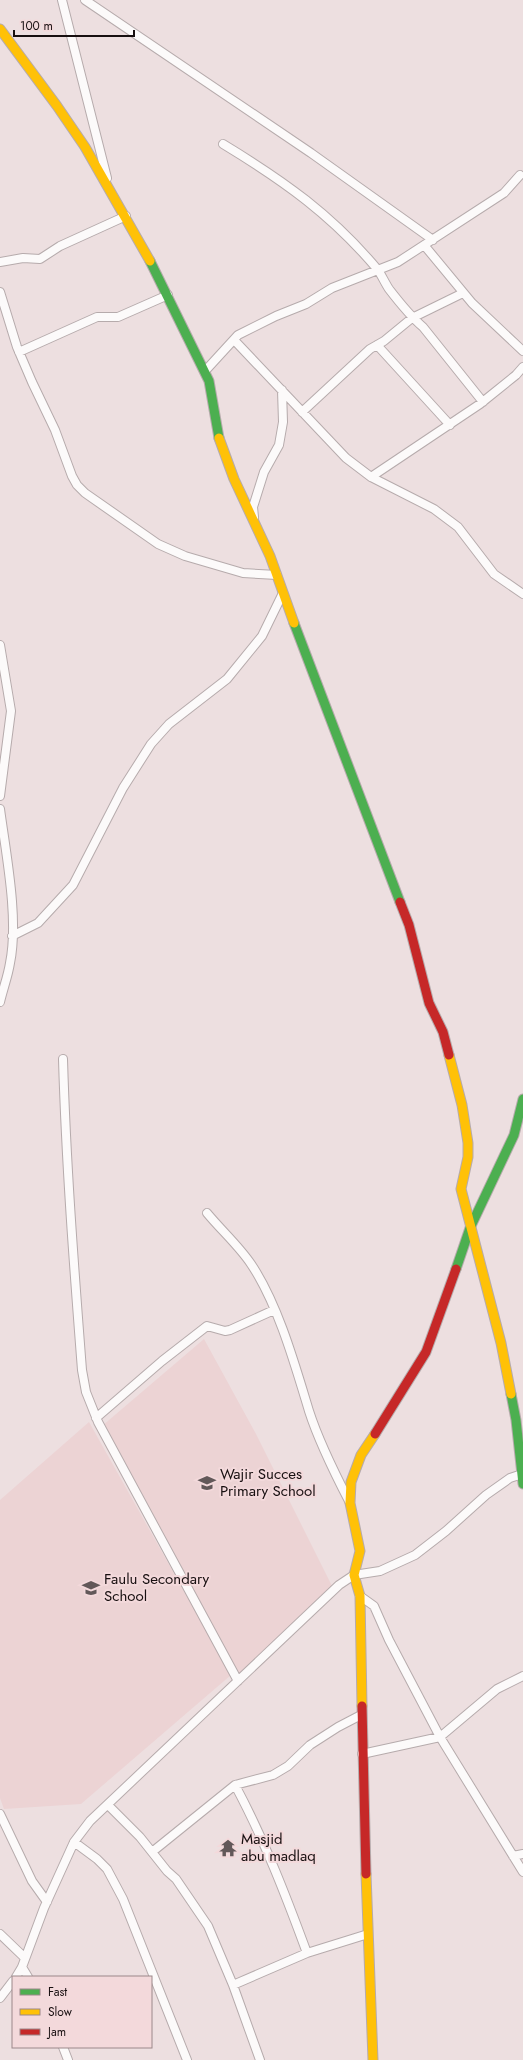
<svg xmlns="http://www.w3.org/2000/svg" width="523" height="2060" viewBox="0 0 523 2060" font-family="Jost,sans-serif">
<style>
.built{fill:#ecd3d4}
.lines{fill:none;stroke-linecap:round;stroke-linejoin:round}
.street-casing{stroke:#b6abac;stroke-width:10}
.fast-casing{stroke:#b6abac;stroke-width:11}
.slow-casing{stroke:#b6abac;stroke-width:11}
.jam-casing{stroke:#b6abac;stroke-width:11}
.street{stroke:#fcfafa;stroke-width:8}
.fast{stroke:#4caf50;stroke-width:9}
.slow{stroke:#ffc107;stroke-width:9}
.jam{stroke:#c62828;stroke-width:9}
.labels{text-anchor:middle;stroke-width:4;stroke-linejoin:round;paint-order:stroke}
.poi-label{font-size:15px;fill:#170f10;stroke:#f3d9db;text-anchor:start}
</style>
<rect width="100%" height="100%" fill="#eddfe0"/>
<path class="built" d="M 204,1339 L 256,1434 L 332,1586 L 239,1678 L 102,1426 Z
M 89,1422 L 231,1675 L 81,1804 L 4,1809 L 0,1798 L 0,1500 Z"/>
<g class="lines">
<g class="street-casing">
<path id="street" d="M 62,0 L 107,178
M 85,0 L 311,153 L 433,240
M 223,144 C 284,181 332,215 378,270 C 382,276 385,283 389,289 C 399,302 410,316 423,327 L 483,402
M 424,245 L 472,303 L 523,351
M 0,262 L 23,258 L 40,259 L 60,246 L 126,216
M 0,292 L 17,347 L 32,382 L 55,430 L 72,476 L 77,485 L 85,493 L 158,544 L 185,556 L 243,573 L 277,575
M 235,341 L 346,458 L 371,477 L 434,509 L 458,527 L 494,574 L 523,594
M 377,345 L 450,425
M 19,352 L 97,317 L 118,317 L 168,295
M 205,371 L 238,335 L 276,316 L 306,304 L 332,288 L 398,262 L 504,193 L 520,175
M 302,412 L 370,349 L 384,341 L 412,318 L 463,293
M 371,477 L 480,404 L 516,375 L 523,367
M 254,517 L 253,507 L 264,472 L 279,445 L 283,422 L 282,390
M 0,645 L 11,711 L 0,796
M 0,809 C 6,854 19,919 10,963 C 8,976 3,989 0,1002
M 12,936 L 38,923 L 73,885 L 123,788 L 151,744 L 169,724 L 227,679 L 262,636 L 283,593
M 63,1059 C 66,1163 74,1267 82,1370 L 86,1392 L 98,1422 L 238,1681
M 207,1213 C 221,1230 239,1246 251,1264 C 278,1304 295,1365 309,1411 C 319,1442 334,1472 349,1501
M 96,1418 L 162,1361 L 207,1326 L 225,1331 L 230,1330 L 274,1310
M 360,1596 L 374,1606 L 389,1640 L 440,1737 L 523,1872
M 362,1754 L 440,1737 L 497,1689 L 523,1676
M 235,1785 C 264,1839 286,1896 307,1953 L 368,1934
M 108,1805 L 140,1837 L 167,1871 L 176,1879 L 208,1926 L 233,1985 L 260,2060
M 0,1814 L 32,1881 L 47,1902
M 74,1842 L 97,1859 L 107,1869 L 123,1899 L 187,2060
M 152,1852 L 235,1785 L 273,1775 L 288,1766 L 310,1745 L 338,1727 L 361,1715
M 513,1856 L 523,1854
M 0,1934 L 25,1958
M 22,1967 L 28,1977
M 16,1977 L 22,1967 L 44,1908 L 74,1842 L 90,1821 L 339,1585 L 354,1575 L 380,1571 L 415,1555 L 446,1531 L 486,1495 L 510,1478 L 522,1474
M 233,1985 L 307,1953
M 0,1998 L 13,1981
M 63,2047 L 68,2060"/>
</g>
<g class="fast-casing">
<path id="fast" d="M 150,261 L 209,381 L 219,438
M 294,623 L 400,902
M 456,1269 L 470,1228 L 514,1135 L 523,1099
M 511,1394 L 516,1420 L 523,1484"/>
</g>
<g class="slow-casing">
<path id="slow" d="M 0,29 L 57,106 L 85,147 L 150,261
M 219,438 L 234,479 L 270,556 L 294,623
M 449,1055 L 462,1105 L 468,1143 L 468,1157 L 461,1189 L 501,1343 L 511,1394
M 362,1706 L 360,1596 L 354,1575 L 360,1551 L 350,1503 L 351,1482 L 361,1455 L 375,1434
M 366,1874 L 373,2060"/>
</g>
<g class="jam-casing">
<path id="jam" d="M 400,902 L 409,925 L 429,1003 L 443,1032 L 449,1055
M 375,1434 L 426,1352 L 456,1269
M 362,1706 L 366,1874"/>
</g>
<use href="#street" class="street"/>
<use href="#fast" class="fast"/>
<use href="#slow" class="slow"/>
<use href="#jam" class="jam"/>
</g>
<defs>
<g id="school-bare" transform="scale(1.38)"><path d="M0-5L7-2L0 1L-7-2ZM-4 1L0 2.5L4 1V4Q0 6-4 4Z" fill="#625859" stroke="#f3d9db" stroke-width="2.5" paint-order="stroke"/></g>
<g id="temple-bare" transform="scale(1.38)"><path d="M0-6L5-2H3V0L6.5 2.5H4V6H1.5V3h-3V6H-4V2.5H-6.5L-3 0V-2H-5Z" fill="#625859" stroke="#f3d9db" stroke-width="2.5" paint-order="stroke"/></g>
</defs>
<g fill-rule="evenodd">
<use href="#school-bare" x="207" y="1483"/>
<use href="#school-bare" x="91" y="1588"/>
<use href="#temple-bare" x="228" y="1848"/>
</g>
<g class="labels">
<g class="poi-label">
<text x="220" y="1479">Wajir Succes<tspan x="220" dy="17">Primary School</tspan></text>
<text x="104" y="1584">Faulu Secondary<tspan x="104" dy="17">School</tspan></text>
<text x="241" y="1844">Masjid<tspan x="241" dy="17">abu madlaq</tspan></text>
</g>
</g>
<rect x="12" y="1976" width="140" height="72" fill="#f3d9db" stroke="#9b888a"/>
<rect x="20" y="1989" width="20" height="6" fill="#4caf50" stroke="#9b888a"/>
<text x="48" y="1996" font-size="12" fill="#170f10">Fast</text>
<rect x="20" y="2009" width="20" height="6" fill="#ffc107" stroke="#9b888a"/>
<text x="48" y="2016" font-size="12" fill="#170f10">Slow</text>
<rect x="20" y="2029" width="20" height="6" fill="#c62828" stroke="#9b888a"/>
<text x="48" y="2036" font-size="12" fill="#170f10">Jam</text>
<path d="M14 30v6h120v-6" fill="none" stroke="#170f10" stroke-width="2"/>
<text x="20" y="30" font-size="12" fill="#170f10" stroke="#f3d9db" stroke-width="3" paint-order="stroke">100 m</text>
</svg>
